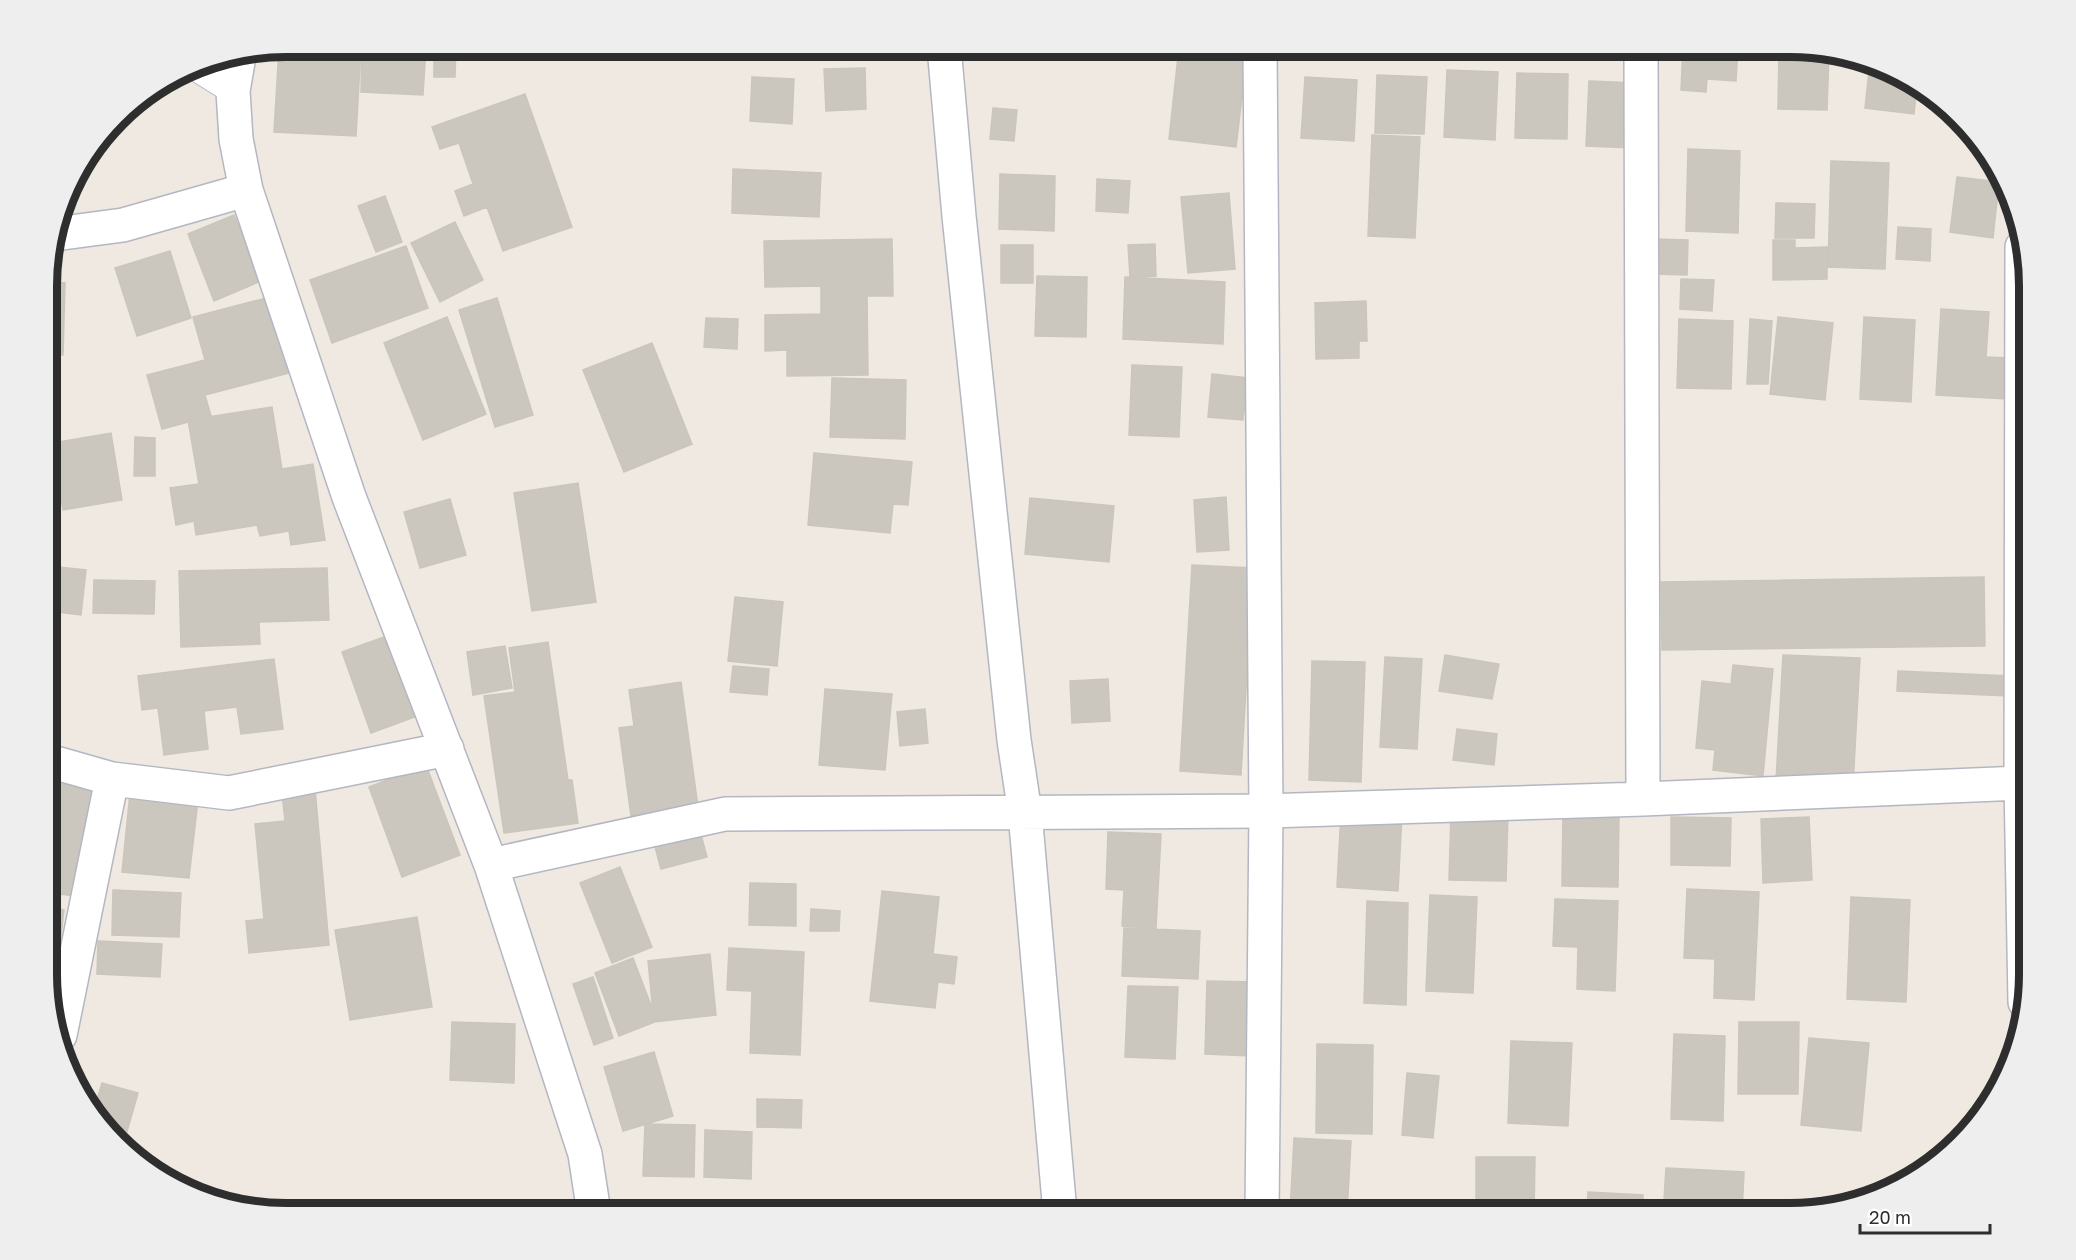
<svg xmlns="http://www.w3.org/2000/svg" width="2076" height="1260" viewBox="0 0 2076 1260" font-family="'Golos Text',sans-serif">
<style>
.building{fill:#cbc7bf;stroke:#cbc5ba;stroke-width:1.5}
.lines{fill:none;stroke-linecap:round;stroke-linejoin:round}
.lane-casing{stroke:#b4b7c1;stroke-width:28}
.street-casing{stroke:#b4b7c1;stroke-width:36}
.secondary-casing{stroke:#b4b7c1;stroke-width:36}
.lane{stroke:#fff;stroke-width:26}
.street{stroke:#fff;stroke-width:33}
.secondary{stroke:#fff;stroke-width:33}
.rim{fill:none;stroke:#2e2e2e;stroke-width:8}
</style>
<rect width="100%" height="100%" fill="#efe9e1"/>
<path class="building" d="M 286,46 L 361,47 L 356,136 L 274,132 L 279,48 Z
M 362,47 L 426,47 L 423,95 L 361,92 Z
M 434,47 L 456,47 L 455,77 L 434,77 Z
M 1179,47 L 1248,47 L 1236,147 L 1169,139 Z
M 1683,47 L 1738,47 L 1736,81 L 1707,79 L 1706,92 L 1681,90 Z
M 1779,47 L 1829,52 L 1827,110 L 1778,109 Z
M 1870,62 L 1910,79 L 1917,84 L 1914,114 L 1865,108 Z
M 865,68 L 866,109 L 826,111 L 824,69 Z
M 1447,70 L 1498,72 L 1495,140 L 1444,137 Z
M 1517,73 L 1568,74 L 1567,139 L 1515,138 Z
M 1377,75 L 1427,77 L 1424,134 L 1375,133 Z
M 752,77 L 794,79 L 792,124 L 750,121 Z
M 1305,77 L 1357,80 L 1354,141 L 1301,138 Z
M 1589,81 L 1637,83 L 1634,148 L 1586,146 Z
M 525,94 L 572,227 L 503,251 L 487,207 L 464,216 L 455,191 L 473,184 L 459,143 L 440,149 L 432,127 Z
M 993,108 L 1017,110 L 1014,141 L 990,139 Z
M 1372,135 L 1420,137 L 1415,238 L 1368,236 Z
M 1688,149 L 1740,151 L 1738,233 L 1686,231 Z
M 1831,161 L 1889,163 L 1885,269 L 1828,267 Z
M 733,169 L 821,173 L 819,217 L 732,213 Z
M 1000,174 L 1055,176 L 1054,231 L 999,229 Z
M 1957,177 L 1999,182 L 1993,238 L 1950,232 Z
M 1097,179 L 1130,181 L 1128,213 L 1096,211 Z
M 1229,193 L 1235,269 L 1188,273 L 1181,197 Z
M 385,196 L 402,242 L 376,252 L 358,206 Z
M 1776,203 L 1815,204 L 1814,238 L 1775,238 Z
M 234,215 L 261,281 L 214,301 L 188,234 Z
M 455,222 L 483,280 L 440,302 L 411,243 Z
M 1898,227 L 1931,229 L 1930,261 L 1896,259 Z
M 892,239 L 893,296 L 867,296 L 868,375 L 787,376 L 787,350 L 765,351 L 765,315 L 821,314 L 821,286 L 765,287 L 764,241 Z
M 1655,239 L 1688,240 L 1687,275 L 1654,274 Z
M 1773,240 L 1795,240 L 1795,248 L 1827,247 L 1827,279 L 1773,280 Z
M 1155,244 L 1156,276 L 1130,277 L 1128,245 Z
M 1001,245 L 1033,245 L 1033,283 L 1001,283 Z
M 406,246 L 428,308 L 332,343 L 310,280 Z
M 170,251 L 191,318 L 137,336 L 115,268 Z
M 1037,276 L 1087,277 L 1086,337 L 1035,336 Z
M 1125,277 L 1225,282 L 1223,344 L 1123,339 Z
M 1681,279 L 1714,280 L 1712,311 L 1680,309 Z
M 49,282 L 65,283 L 63,355 L 49,355 Z
M 270,297 L 289,373 L 205,395 L 211,416 L 162,429 L 147,375 L 205,360 L 193,317 Z
M 497,298 L 533,415 L 495,427 L 459,310 Z
M 1366,301 L 1367,341 L 1359,341 L 1359,358 L 1316,359 L 1315,303 Z
M 1941,309 L 1989,312 L 1986,357 L 2010,358 L 2007,399 L 1936,395 Z
M 447,317 L 486,414 L 423,440 L 384,343 Z
M 1778,317 L 1833,323 L 1825,400 L 1770,394 Z
M 1864,317 L 1915,320 L 1911,402 L 1860,399 Z
M 706,318 L 738,319 L 737,349 L 704,347 Z
M 1679,319 L 1733,321 L 1731,389 L 1677,388 Z
M 1750,319 L 1772,321 L 1768,384 L 1747,384 Z
M 652,343 L 692,444 L 624,472 L 583,370 Z
M 1132,365 L 1182,367 L 1179,437 L 1129,435 Z
M 1212,374 L 1248,378 L 1243,420 L 1208,417 Z
M 832,378 L 906,380 L 905,439 L 830,437 Z
M 272,407 L 282,469 L 313,464 L 325,540 L 291,545 L 289,531 L 260,536 L 257,525 L 196,535 L 194,521 L 176,525 L 170,488 L 199,484 L 188,420 Z
M 111,433 L 122,500 L 63,510 L 52,443 Z
M 135,437 L 155,438 L 155,476 L 134,476 Z
M 814,453 L 912,462 L 908,505 L 893,504 L 890,533 L 808,525 Z
M 578,483 L 596,602 L 532,611 L 514,493 Z
M 1226,497 L 1229,550 L 1197,552 L 1194,500 Z
M 1030,498 L 1114,506 L 1109,562 L 1025,554 Z
M 450,499 L 466,555 L 420,568 L 404,512 Z
M 1192,565 L 1253,568 L 1241,775 L 1180,771 Z
M 49,566 L 86,570 L 81,615 L 49,611 Z
M 327,568 L 329,620 L 259,622 L 260,644 L 181,647 L 179,571 Z
M 1984,577 L 1985,646 L 1662,650 L 1661,582 Z
M 94,580 L 155,581 L 154,614 L 93,613 Z
M 735,597 L 783,602 L 777,666 L 728,661 Z
M 387,636 L 417,716 L 371,733 L 342,652 Z
M 548,642 L 568,780 L 572,780 L 578,823 L 504,833 L 484,696 L 515,692 L 509,648 Z
M 505,646 L 512,688 L 473,695 L 467,652 Z
M 1445,655 L 1499,664 L 1492,699 L 1439,691 Z
M 1783,655 L 1860,658 L 1853,785 L 1776,781 Z
M 1385,657 L 1422,659 L 1417,749 L 1380,747 Z
M 274,659 L 283,729 L 241,734 L 237,707 L 204,711 L 208,749 L 164,755 L 158,708 L 142,710 L 138,676 Z
M 1312,661 L 1365,662 L 1361,782 L 1309,780 Z
M 1733,665 L 1773,669 L 1763,776 L 1713,770 L 1715,750 L 1696,748 L 1702,681 L 1731,684 Z
M 733,666 L 769,669 L 767,695 L 730,692 Z
M 1898,671 L 2010,676 L 2009,696 L 1897,691 Z
M 1108,679 L 1110,721 L 1072,723 L 1070,681 Z
M 681,682 L 698,807 L 631,816 L 619,728 L 634,726 L 629,690 Z
M 825,689 L 892,694 L 885,770 L 819,765 Z
M 925,709 L 928,743 L 900,746 L 897,712 Z
M 1457,729 L 1497,734 L 1494,765 L 1453,760 Z
M 426,765 L 460,855 L 402,877 L 369,787 Z
M 49,782 L 98,788 L 86,897 L 49,893 Z
M 315,789 L 329,945 L 249,953 L 246,921 L 264,919 L 255,824 L 285,821 L 282,793 Z
M 130,793 L 198,800 L 189,878 L 122,872 Z
M 1563,810 L 1619,811 L 1618,887 L 1562,886 Z
M 1341,811 L 1402,814 L 1398,891 L 1337,887 Z
M 1451,813 L 1508,814 L 1506,881 L 1449,880 Z
M 1671,817 L 1731,818 L 1730,866 L 1671,865 Z
M 1809,817 L 1812,880 L 1763,883 L 1761,819 Z
M 697,820 L 707,857 L 661,869 L 651,832 Z
M 1108,832 L 1161,834 L 1156,928 L 1122,926 L 1124,890 L 1106,889 Z
M 620,867 L 652,947 L 612,963 L 580,883 Z
M 750,883 L 796,884 L 796,926 L 749,925 Z
M 1687,889 L 1759,892 L 1754,1000 L 1714,998 L 1715,959 L 1684,958 Z
M 113,890 L 181,893 L 179,937 L 112,935 Z
M 882,891 L 939,897 L 933,954 L 957,957 L 954,984 L 938,982 L 935,1008 L 870,1001 Z
M 1430,895 L 1477,897 L 1473,993 L 1426,991 Z
M 1851,897 L 1910,900 L 1906,1002 L 1847,999 Z
M 1555,899 L 1618,901 L 1615,991 L 1577,989 L 1578,947 L 1553,946 Z
M 1367,901 L 1408,903 L 1406,1005 L 1364,1003 Z
M 49,908 L 64,910 L 56,977 L 49,976 Z
M 811,909 L 840,911 L 839,931 L 810,931 Z
M 417,917 L 432,1007 L 350,1020 L 335,930 Z
M 1124,928 L 1200,931 L 1198,979 L 1122,976 Z
M 98,941 L 162,944 L 160,977 L 97,974 Z
M 729,948 L 804,952 L 800,1055 L 750,1053 L 752,991 L 727,990 Z
M 710,954 L 716,1015 L 654,1022 L 648,961 Z
M 633,958 L 657,1021 L 619,1036 L 595,973 Z
M 593,977 L 613,1038 L 594,1045 L 573,984 Z
M 1207,981 L 1254,982 L 1252,1056 L 1205,1054 Z
M 1128,986 L 1178,987 L 1175,1059 L 1125,1057 Z
M 452,1022 L 515,1024 L 514,1083 L 450,1080 Z
M 1739,1022 L 1799,1022 L 1798,1094 L 1738,1094 Z
M 1674,1034 L 1725,1036 L 1723,1121 L 1671,1119 Z
M 1809,1038 L 1869,1043 L 1861,1131 L 1801,1125 Z
M 1511,1041 L 1572,1043 L 1568,1126 L 1508,1123 Z
M 1317,1044 L 1373,1045 L 1372,1134 L 1316,1133 Z
M 654,1052 L 673,1116 L 623,1131 L 604,1067 Z
M 1407,1073 L 1439,1076 L 1433,1138 L 1402,1135 Z
M 102,1083 L 138,1093 L 124,1142 L 93,1113 Z
M 757,1099 L 802,1100 L 801,1128 L 757,1127 Z
M 645,1124 L 695,1125 L 694,1177 L 643,1176 Z
M 705,1130 L 752,1132 L 751,1179 L 704,1177 Z
M 1294,1138 L 1351,1141 L 1347,1213 L 1290,1213 Z
M 1476,1157 L 1535,1157 L 1534,1213 L 1476,1213 Z
M 1666,1168 L 1744,1172 L 1742,1213 L 1696,1213 L 1696,1202 L 1664,1200 Z
M 1588,1192 L 1643,1195 L 1643,1213 L 1587,1213 Z
M 685,1208 L 686,1213 L 651,1213 Z"/>
<g class="lines">
<g class="lane-casing">
<path id="lane" d="M 193,66 L 233,91"/>
</g>
<g class="street-casing">
<path id="street" d="M 944,47 L 959,216 L 1014,740 L 1025,813 L 1060,1213
M 1641,47 L 1643,799
M 239,56 L 233,91 L 236,139 L 246,190 L 349,497 L 491,865 L 585,1154 L 594,1213
M 55,234 L 123,225 L 246,190
M 2022,247 L 2021,783 L 2029,784
M 49,761 L 112,779 L 229,793 L 447,749
M 491,865 L 725,814 L 1266,811 L 1643,799 L 2021,783 L 2025,1002
M 60,1035 L 112,779"/>
</g>
<g class="secondary-casing">
<path id="secondary" d="M 1260,47 L 1266,811 L 1262,1213"/>
</g>
<use href="#lane" class="lane"/>
<use href="#street" class="street"/>
<use href="#secondary" class="secondary"/>
</g>
<path d="M0 0H2076V1260H0ZM286 57H1790A229 229 0 0 1 2019 286V974A229 229 0 0 1 1790 1203H286A229 229 0 0 1 57 974V286A229 229 0 0 1 286 57Z" fill="#eee" fill-rule="evenodd"/>
<path class="rim" d="M286 57H1790A229 229 0 0 1 2019 286V974A229 229 0 0 1 1790 1203H286A229 229 0 0 1 57 974V286A229 229 0 0 1 286 57Z"/>
<path d="M1860 1224v9h130v-9" fill="none" stroke="#2e2e2e" stroke-width="3"/>
<text x="1869" y="1224" font-size="18" fill="#2e2e2e" stroke="#ffffff" stroke-width="4.5" paint-order="stroke">20 m</text>
</svg>
